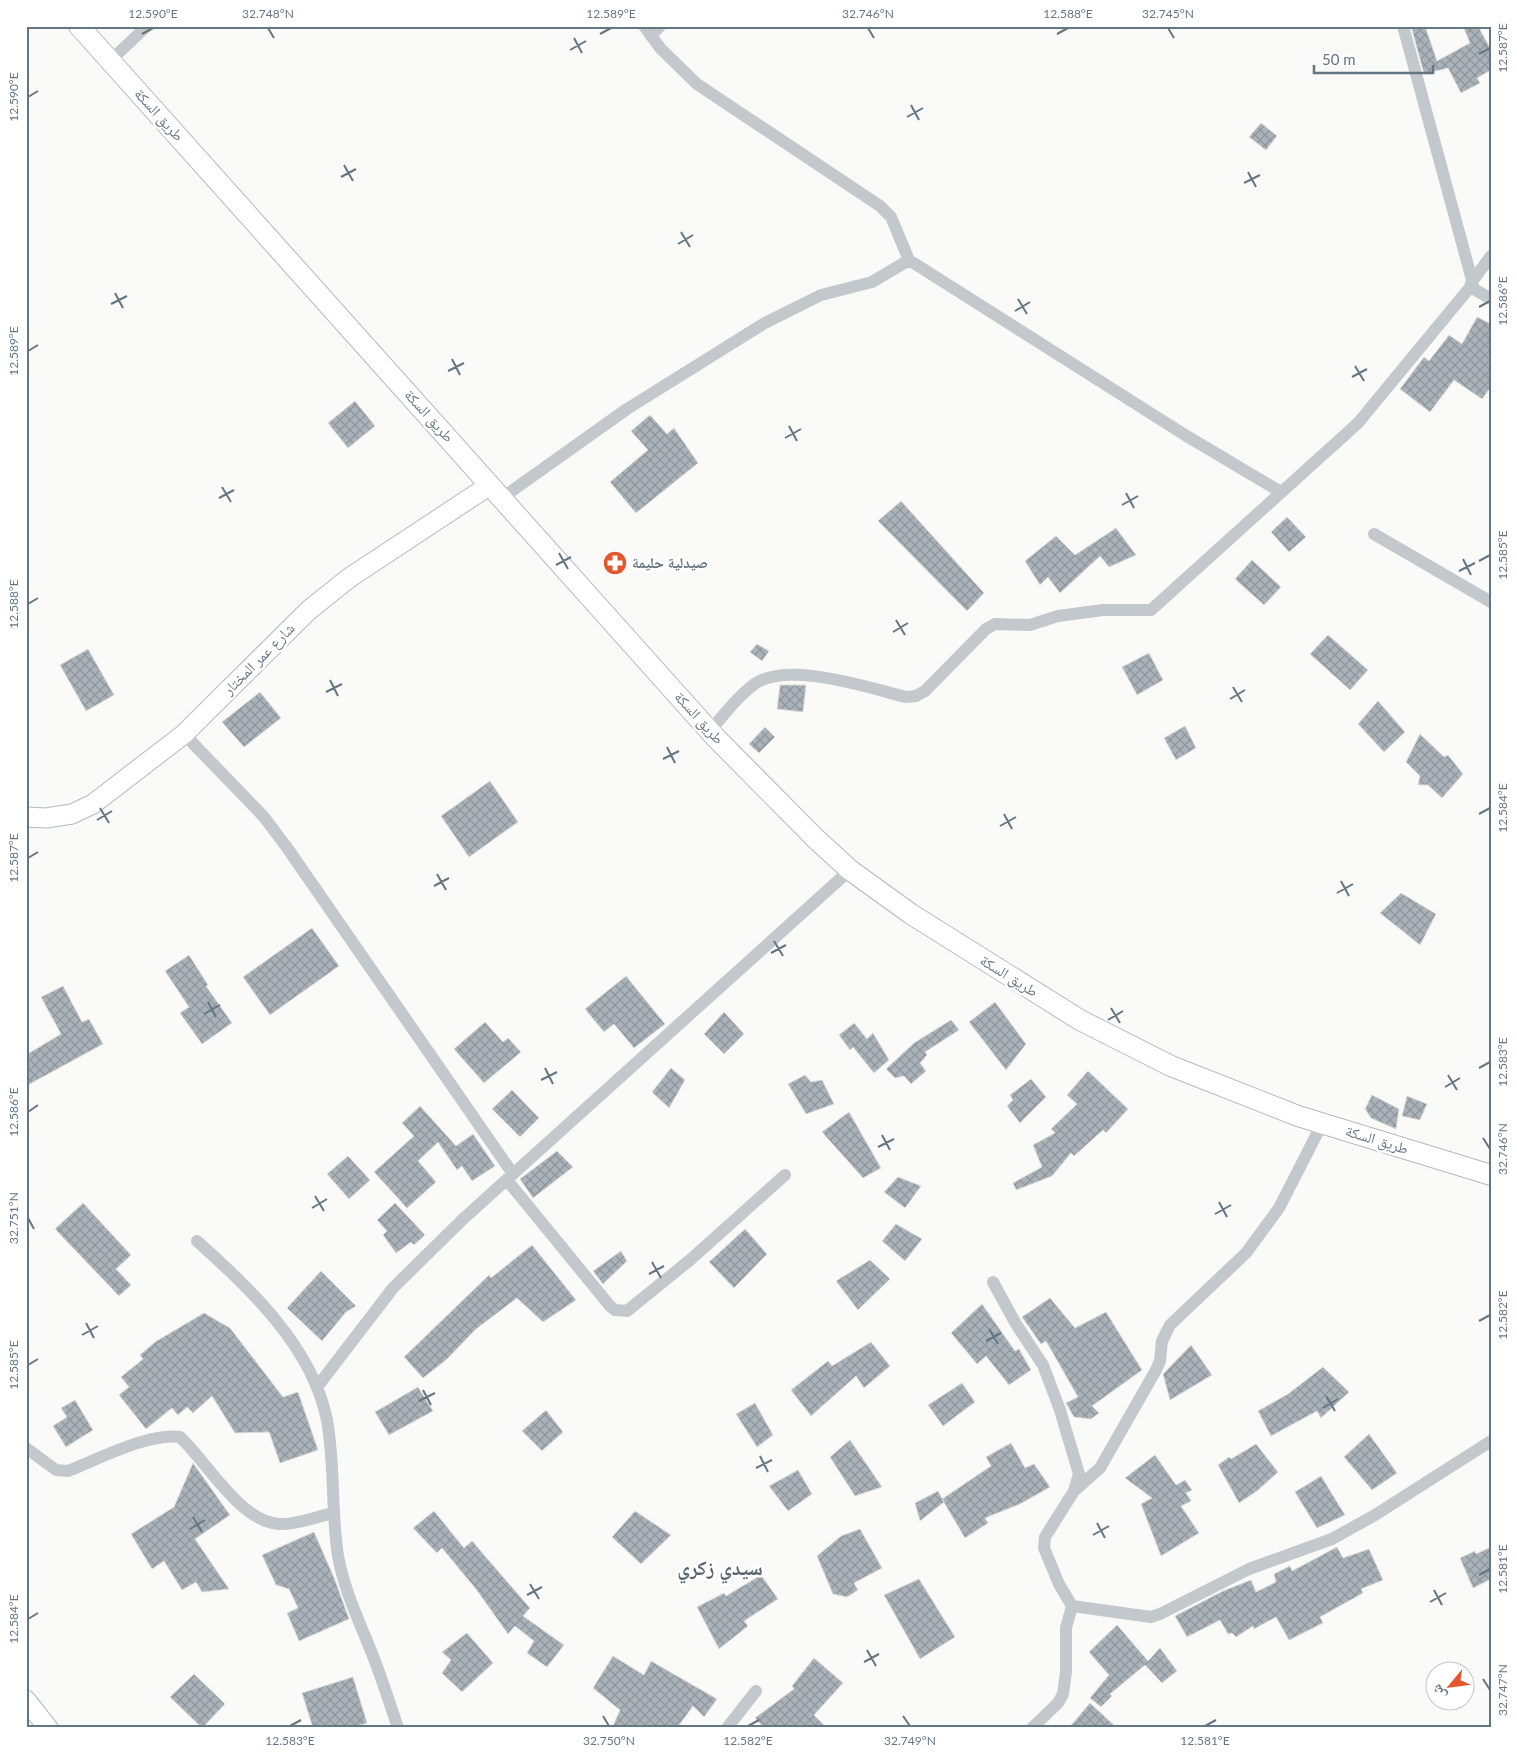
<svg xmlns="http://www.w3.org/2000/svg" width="1517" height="1754" viewBox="0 0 1517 1754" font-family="Lato,'Noto Naskh Arabic',sans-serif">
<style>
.building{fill:url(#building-cross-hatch);stroke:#dcdcda}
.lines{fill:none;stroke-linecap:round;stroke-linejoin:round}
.secondary-casing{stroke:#b3babf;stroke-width:21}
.primary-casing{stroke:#b5babe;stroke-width:22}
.street{stroke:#c3c8cc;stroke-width:12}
.secondary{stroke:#fff;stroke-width:19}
.primary{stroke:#fff;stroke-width:20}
.ticks{fill:none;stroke:#657683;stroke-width:2}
.labels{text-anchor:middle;stroke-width:5;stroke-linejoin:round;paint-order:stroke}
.street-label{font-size:15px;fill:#657683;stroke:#fff}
.poi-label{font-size:15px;font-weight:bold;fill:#657683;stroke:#fff;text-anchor:start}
.district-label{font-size:20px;font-weight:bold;fill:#57646e;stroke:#fff}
.neatline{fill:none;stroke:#657683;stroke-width:2}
.ticks-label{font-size:12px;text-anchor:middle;fill:#657683}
</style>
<defs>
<pattern id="building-cross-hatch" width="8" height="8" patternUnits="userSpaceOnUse" patternTransform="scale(1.25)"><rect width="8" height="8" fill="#aab3b9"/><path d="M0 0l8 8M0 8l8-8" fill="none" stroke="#8e969c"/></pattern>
</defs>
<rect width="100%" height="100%" fill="#fafaf8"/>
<path class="building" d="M 1411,26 L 1425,26 L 1437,61 L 1470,43 L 1463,26 L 1478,26 L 1491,50 L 1491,70 L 1477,78 L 1480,83 L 1461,93 L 1448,68 L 1424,74 Z
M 1261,123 L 1277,136 L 1266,150 L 1249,137 Z
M 1477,317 L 1491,324 L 1491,387 L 1482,399 L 1454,380 L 1430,412 L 1400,389 L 1424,357 L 1429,361 L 1449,335 L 1462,344 Z
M 355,401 L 375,426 L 348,448 L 328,423 Z
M 650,415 L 667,434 L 674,428 L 698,463 L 636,513 L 610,482 L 648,450 L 631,431 Z
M 901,501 L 984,593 L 967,611 L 878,521 Z
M 1287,517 L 1306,537 L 1289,552 L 1271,532 Z
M 1116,528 L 1136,555 L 1109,567 L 1100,556 L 1060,593 L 1048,577 L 1040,585 L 1025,561 L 1056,536 L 1075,555 Z
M 1252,560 L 1281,587 L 1264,605 L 1235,579 Z
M 1328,635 L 1368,670 L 1350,690 L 1310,654 Z
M 757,644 L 769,651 L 762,661 L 750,652 Z
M 88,649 L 114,695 L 86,711 L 60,665 Z
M 1149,653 L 1163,680 L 1137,695 L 1122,667 Z
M 780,685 L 806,685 L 803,712 L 777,709 Z
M 260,692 L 281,718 L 244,747 L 222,722 Z
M 1378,701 L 1405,732 L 1384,752 L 1358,724 Z
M 1185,726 L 1196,748 L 1176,760 L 1164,738 Z
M 765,727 L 775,737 L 759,753 L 749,744 Z
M 1420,734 L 1444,757 L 1448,755 L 1463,774 L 1442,798 L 1428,785 L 1418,785 L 1420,776 L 1406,762 Z
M 490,781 L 518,822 L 469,857 L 441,816 Z
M 1401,893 L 1436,914 L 1420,945 L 1380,913 Z
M 312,928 L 339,966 L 270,1015 L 243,977 Z
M 189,955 L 208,985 L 206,986 L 232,1023 L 202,1044 L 180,1013 L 189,1007 L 165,971 Z
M 626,976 L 665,1024 L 634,1048 L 614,1024 L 604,1032 L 585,1009 Z
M 63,986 L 82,1022 L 89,1019 L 103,1044 L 26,1086 L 26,1055 L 61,1034 L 41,997 Z
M 995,1002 L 1026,1044 L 1006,1070 L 969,1022 Z
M 724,1012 L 744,1034 L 724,1054 L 704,1034 Z
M 951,1020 L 959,1030 L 925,1052 L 927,1055 L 920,1063 L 926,1071 L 911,1084 L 904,1076 L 895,1078 L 886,1069 L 914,1043 Z
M 485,1022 L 503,1042 L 508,1038 L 521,1052 L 484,1083 L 454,1049 Z
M 854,1023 L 867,1039 L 873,1033 L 889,1060 L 874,1073 L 853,1047 L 850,1050 L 839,1035 Z
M 671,1068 L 685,1080 L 669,1108 L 652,1092 Z
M 1088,1071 L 1128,1109 L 1106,1133 L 1103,1130 L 1074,1156 L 1071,1153 L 1052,1176 L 1016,1190 L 1013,1183 L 1042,1167 L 1033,1145 L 1055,1133 L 1051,1129 L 1077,1104 L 1067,1095 Z
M 805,1075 L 811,1082 L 822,1080 L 834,1104 L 806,1114 L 788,1084 Z
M 1031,1079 L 1046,1097 L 1020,1123 L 1007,1106 L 1013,1100 L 1010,1095 Z
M 512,1090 L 539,1118 L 520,1137 L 492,1109 Z
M 1372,1095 L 1399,1109 L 1396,1129 L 1371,1118 L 1365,1109 Z
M 1407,1096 L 1427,1104 L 1420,1120 L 1402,1116 Z
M 420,1106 L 456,1146 L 473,1134 L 495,1166 L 472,1181 L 462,1166 L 457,1170 L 438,1142 L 418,1161 L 436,1182 L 407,1208 L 374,1172 L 414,1136 L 402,1123 Z
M 849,1112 L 881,1168 L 863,1178 L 822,1132 Z
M 557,1151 L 573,1167 L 533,1198 L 520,1179 Z
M 348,1156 L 370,1180 L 349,1199 L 327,1174 Z
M 898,1177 L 921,1186 L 905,1208 L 884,1192 Z
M 83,1203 L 131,1255 L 116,1269 L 131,1285 L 119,1296 L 55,1229 Z
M 395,1203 L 425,1235 L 414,1245 L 411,1242 L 396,1253 L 383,1235 L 387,1231 L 377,1220 Z
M 896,1224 L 922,1239 L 905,1261 L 882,1241 Z
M 745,1229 L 767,1254 L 734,1288 L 709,1262 Z
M 532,1245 L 576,1300 L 543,1322 L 517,1298 L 476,1329 L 446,1360 L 423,1378 L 404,1357 L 489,1275 L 491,1278 Z
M 621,1251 L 627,1261 L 603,1284 L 593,1271 Z
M 870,1260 L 890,1279 L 858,1310 L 836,1281 Z
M 321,1271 L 356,1306 L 346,1312 L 322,1341 L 287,1308 Z
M 1050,1298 L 1075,1328 L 1106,1312 L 1142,1370 L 1092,1406 L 1099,1413 L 1091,1419 L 1074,1417 L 1066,1403 L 1078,1397 L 1046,1341 L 1041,1344 L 1022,1317 Z
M 982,1304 L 1015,1351 L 1019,1349 L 1031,1370 L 1009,1385 L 986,1356 L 977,1364 L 951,1333 Z
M 204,1313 L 230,1328 L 283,1397 L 298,1392 L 318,1450 L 280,1463 L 269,1432 L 235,1433 L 212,1396 L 193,1413 L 187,1407 L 178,1415 L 172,1408 L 146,1429 L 119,1395 L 129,1387 L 121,1377 L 143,1359 L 140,1355 L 155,1342 Z
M 871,1342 L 890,1366 L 864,1388 L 856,1376 L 811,1416 L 791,1390 L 828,1361 L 832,1366 Z
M 1191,1345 L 1212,1375 L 1170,1400 L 1163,1374 Z
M 1323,1367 L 1349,1392 L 1321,1418 L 1317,1411 L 1271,1436 L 1258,1411 L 1288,1394 Z
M 962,1383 L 975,1402 L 943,1426 L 928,1405 Z
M 418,1387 L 433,1411 L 389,1435 L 375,1412 Z
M 75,1400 L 93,1430 L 66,1447 L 53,1426 L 67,1417 L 61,1408 Z
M 755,1403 L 773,1435 L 757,1447 L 736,1414 Z
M 546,1410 L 563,1432 L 542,1451 L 522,1431 Z
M 1369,1434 L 1397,1473 L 1372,1490 L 1344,1457 Z
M 850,1440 L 882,1487 L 855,1496 L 830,1457 Z
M 1011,1443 L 1025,1468 L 1034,1464 L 1050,1487 L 1020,1504 L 985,1518 L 988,1523 L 965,1538 L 942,1499 L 991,1466 L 986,1457 Z
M 1256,1444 L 1278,1472 L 1257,1491 L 1239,1503 L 1218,1465 L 1229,1457 L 1231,1459 Z
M 1155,1455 L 1176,1485 L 1185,1480 L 1192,1490 L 1186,1493 L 1191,1501 L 1181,1506 L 1199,1533 L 1161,1556 L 1141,1504 L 1152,1498 L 1125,1478 Z
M 193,1463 L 230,1515 L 195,1539 L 229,1589 L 202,1592 L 196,1582 L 182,1590 L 164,1561 L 152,1569 L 131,1534 L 174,1507 Z
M 798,1470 L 812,1494 L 788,1511 L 769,1486 Z
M 1321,1476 L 1345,1515 L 1317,1528 L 1295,1492 Z
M 938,1491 L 944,1502 L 920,1521 L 915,1503 Z
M 434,1511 L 464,1548 L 472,1541 L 530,1608 L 523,1616 L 564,1645 L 547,1667 L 527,1653 L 534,1641 L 515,1626 L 508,1634 L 476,1589 L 442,1548 L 437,1553 L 413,1528 Z
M 635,1511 L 671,1535 L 641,1564 L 612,1537 Z
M 860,1529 L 882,1568 L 854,1583 L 858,1590 L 847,1597 L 833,1594 L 817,1556 L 841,1536 Z
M 314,1532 L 335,1580 L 349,1619 L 299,1641 L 287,1613 L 298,1608 L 289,1589 L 276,1585 L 262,1555 Z
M 1337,1547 L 1343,1558 L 1369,1549 L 1383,1580 L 1361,1589 L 1363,1593 L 1320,1617 L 1323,1623 L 1289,1640 L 1276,1617 L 1254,1629 L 1253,1626 L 1236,1637 L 1232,1633 L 1228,1634 L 1220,1620 L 1187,1637 L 1175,1616 L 1223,1591 L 1251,1580 L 1256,1592 L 1276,1582 L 1274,1574 L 1290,1566 L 1292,1571 Z
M 1491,1547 L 1491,1579 L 1473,1588 L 1460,1558 L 1475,1551 L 1476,1554 Z
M 761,1575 L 778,1599 L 744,1621 L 748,1626 L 719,1649 L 697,1607 L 724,1593 L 726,1596 Z
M 919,1579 L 955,1637 L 920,1659 L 884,1595 Z
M 1117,1625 L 1148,1661 L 1160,1648 L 1177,1671 L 1162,1683 L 1145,1665 L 1110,1694 L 1112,1696 L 1101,1707 L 1090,1698 L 1109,1675 L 1089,1652 Z
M 467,1633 L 493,1663 L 462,1692 L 442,1673 L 451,1660 L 442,1652 Z
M 613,1656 L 644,1675 L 651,1661 L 717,1699 L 704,1717 L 693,1706 L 677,1728 L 612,1728 L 620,1710 L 593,1688 Z
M 814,1658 L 843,1683 L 814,1715 L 827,1728 L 764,1728 L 755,1718 L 794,1689 L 792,1686 Z
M 194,1674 L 225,1704 L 202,1728 L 170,1697 Z
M 353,1677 L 367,1723 L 350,1728 L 313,1728 L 302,1693 Z
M 1090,1703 L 1117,1728 L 1069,1728 Z"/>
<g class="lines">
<g class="secondary-casing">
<path id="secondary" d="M 26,817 L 46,818 L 72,814 L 93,804 L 184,734 L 309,610 L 349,578 L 490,485
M 26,1700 L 48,1728"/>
</g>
<g class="primary-casing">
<path id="primary" d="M 79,26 L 715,737 L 816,839 L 850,870 L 911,914 L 1080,1020 L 1171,1066 L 1298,1116 L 1491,1175"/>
</g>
<path class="street" d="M 644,26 L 661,49 L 697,84 L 880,206 L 891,217 L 909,260 L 1185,435 L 1281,492
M 1403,26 L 1472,280
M 651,36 L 660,26
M 110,61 L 147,26
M 1491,256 L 1471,283 L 1474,289 L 1491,299
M 502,498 L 627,409 L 763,324 L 821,295 L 872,282 L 909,260
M 1374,534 L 1491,602
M 710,731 C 723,716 736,698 752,686 C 784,659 869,688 906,697 L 916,696 L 925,691 L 986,629 L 995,624 L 1030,625 L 1058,616 L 1103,610 L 1151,610 L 1358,423 L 1471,286
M 184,734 L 264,817 L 288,849 L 513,1174
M 507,1180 L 610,1306 L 615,1310 L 627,1311 L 690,1260 L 785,1175
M 197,1241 C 250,1289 312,1346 327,1420 C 335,1464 331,1511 338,1556 C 344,1590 360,1623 373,1656 C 382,1679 390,1704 398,1728
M 993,1282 L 1016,1324 L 1043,1365 L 1060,1410 L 1079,1474 L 1074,1491 L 1045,1537 L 1044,1548 L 1059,1584 L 1072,1606 L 1066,1628 L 1066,1672 L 1063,1694 L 1058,1703 L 1032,1728
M 317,1387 L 393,1288 L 462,1220 L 850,870
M 26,1448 L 56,1470 L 68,1471 C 99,1459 147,1433 180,1437 C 207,1462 241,1523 280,1524 C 297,1525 318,1516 334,1513
M 1074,1491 L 1100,1468 L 1156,1370 L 1160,1361 L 1162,1341 L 1170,1325 L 1246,1253 L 1279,1208 L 1322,1124
M 1072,1606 L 1151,1617 L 1160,1614 L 1249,1569 L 1332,1539 L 1375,1515 L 1491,1441
M 727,1728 L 756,1691"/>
<use href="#secondary" class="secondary"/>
<use href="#primary" class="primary"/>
</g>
<path class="ticks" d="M 268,28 L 274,38M 868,28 L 874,38M 1168,28 L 1174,38M 142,34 L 153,28M 600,34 L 611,28M 1057,34 L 1068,28M 574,38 L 582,53M 570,50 L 586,41M 1479,54 L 1490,48M 28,97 L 38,91M 911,105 L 919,120M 907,117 L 923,108M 344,165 L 353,181M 1248,172 L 1256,187M 341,177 L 356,169M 1244,183 L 1260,175M 681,232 L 690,247M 678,244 L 693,235M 115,293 L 123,308M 1018,299 L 1027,314M 111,304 L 127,296M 1479,307 L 1490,301M 1015,311 L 1030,302M 28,351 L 38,345M 452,359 L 460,375M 1355,366 L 1364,381M 448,371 L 464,363M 1352,377 L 1367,369M 789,426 L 797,441M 785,438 L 801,429M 222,487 L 231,502M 1126,493 L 1134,508M 219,498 L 234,490M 1122,505 L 1138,496M 559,553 L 568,569M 1463,559 L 1471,575M 1479,561 L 1490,555M 556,565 L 571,557M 1459,571 L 1475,563M 28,604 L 38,598M 896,620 L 905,635M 893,632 L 908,623M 330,680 L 338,696M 1233,687 L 1242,702M 326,692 L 342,684M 1230,699 L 1245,690M 667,747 L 675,763M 663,759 L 679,751M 100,808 L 109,823M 1004,814 L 1012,829M 1479,814 L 1490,808M 97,820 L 112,811M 1000,826 L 1016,817M 28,858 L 38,852M 437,874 L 446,890M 1341,881 L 1349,896M 434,886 L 449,878M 1337,893 L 1353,884M 774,941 L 783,956M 771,953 L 786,945M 208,1002 L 216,1017M 1111,1008 L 1120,1023M 204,1014 L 220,1005M 1108,1020 L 1123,1011M 545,1068 L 553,1084M 1479,1068 L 1490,1062M 1448,1075 L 1457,1090M 541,1080 L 557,1072M 1445,1087 L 1460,1078M 28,1112 L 38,1105M 882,1135 L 890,1150M 1483,1138 L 1490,1149M 878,1147 L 894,1139M 315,1196 L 324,1211M 1219,1202 L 1227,1217M 312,1208 L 327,1199M 1215,1214 L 1231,1205M 28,1218 L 34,1229M 652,1262 L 661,1278M 649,1274 L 664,1266M 1479,1321 L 1490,1315M 86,1323 L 94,1338M 989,1329 L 998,1344M 82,1335 L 98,1326M 986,1341 L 1001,1333M 28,1365 L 38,1359M 423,1390 L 431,1405M 1326,1396 L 1335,1411M 419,1401 L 435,1393M 1323,1408 L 1338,1399M 760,1456 L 768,1472M 756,1468 L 772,1460M 193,1517 L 202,1532M 1097,1523 L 1105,1538M 190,1529 L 205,1520M 1093,1535 L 1109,1526M 1479,1575 L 1490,1569M 530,1584 L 539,1599M 1434,1590 L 1442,1605M 527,1595 L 542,1587M 1430,1602 L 1446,1593M 28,1619 L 38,1613M 867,1650 L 876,1666M 864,1662 L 879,1654M 1483,1679 L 1490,1690M 603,1716 L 609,1726M 903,1716 L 910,1726M 290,1726 L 301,1720M 748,1726 L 759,1720M 1205,1726 L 1216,1720"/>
<defs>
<g id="pharmacy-disc" transform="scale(1.25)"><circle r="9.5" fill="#e4572e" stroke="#fff"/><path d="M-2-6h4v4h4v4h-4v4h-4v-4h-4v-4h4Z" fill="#fff"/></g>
</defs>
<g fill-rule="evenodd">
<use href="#pharmacy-disc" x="615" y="563"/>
</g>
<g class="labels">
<g class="street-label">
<text transform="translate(159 115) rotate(48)" y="5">طريق السكة</text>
<text transform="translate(429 416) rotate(48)" y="5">طريق السكة</text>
<text transform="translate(259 659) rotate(-45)" y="5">شارع عمر المختار</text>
<text transform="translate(699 718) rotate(48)" y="5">طريق السكة</text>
<text transform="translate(1009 976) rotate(32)" y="5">طريق السكة</text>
<text transform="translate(1377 1140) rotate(17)" y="5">طريق السكة</text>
</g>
<g class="poi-label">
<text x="632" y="568">صيدلية حليمة</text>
</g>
<g class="district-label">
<text x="720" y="1575">سيدي زكري</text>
</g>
</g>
<rect width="1517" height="1754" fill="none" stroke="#ffffff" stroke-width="55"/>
<g transform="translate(1450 1686) rotate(241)"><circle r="24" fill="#ffffff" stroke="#c1c8cd"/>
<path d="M0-4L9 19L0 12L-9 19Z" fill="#e4572e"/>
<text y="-8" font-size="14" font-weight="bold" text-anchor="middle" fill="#657683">ش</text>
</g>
<path d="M1314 65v8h119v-8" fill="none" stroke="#657683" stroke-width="2.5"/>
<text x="1322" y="65" font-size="15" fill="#657683" stroke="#ffffff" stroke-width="4" paint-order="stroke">50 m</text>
<rect x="28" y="28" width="1462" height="1698" class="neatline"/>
<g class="ticks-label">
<text x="153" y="18">12.590°E</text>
<text x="268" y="18">32.748°N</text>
<text x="611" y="18">12.589°E</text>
<text x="868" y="18">32.746°N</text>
<text x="1068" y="18">12.588°E</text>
<text x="1168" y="18">32.745°N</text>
<text transform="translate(1503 48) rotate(-90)" y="4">12.587°E</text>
<text transform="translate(14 97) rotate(-90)" y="4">12.590°E</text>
<text transform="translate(1503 301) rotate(-90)" y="4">12.586°E</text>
<text transform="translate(14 351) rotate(-90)" y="4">12.589°E</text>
<text transform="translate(1503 555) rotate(-90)" y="4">12.585°E</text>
<text transform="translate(14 604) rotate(-90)" y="4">12.588°E</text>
<text transform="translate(1503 808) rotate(-90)" y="4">12.584°E</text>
<text transform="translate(14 858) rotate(-90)" y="4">12.587°E</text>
<text transform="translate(1503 1062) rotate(-90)" y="4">12.583°E</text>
<text transform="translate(14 1112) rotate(-90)" y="4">12.586°E</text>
<text transform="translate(1503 1149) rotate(-90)" y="4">32.746°N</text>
<text transform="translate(14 1218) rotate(-90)" y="4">32.751°N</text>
<text transform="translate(1503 1315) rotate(-90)" y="4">12.582°E</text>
<text transform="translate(14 1365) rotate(-90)" y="4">12.585°E</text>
<text transform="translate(1503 1569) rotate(-90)" y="4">12.581°E</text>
<text transform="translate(14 1619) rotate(-90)" y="4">12.584°E</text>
<text transform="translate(1503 1690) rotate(-90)" y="4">32.747°N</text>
<text x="290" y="1745">12.583°E</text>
<text x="609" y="1745">32.750°N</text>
<text x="748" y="1745">12.582°E</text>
<text x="910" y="1745">32.749°N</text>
<text x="1205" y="1745">12.581°E</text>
</g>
</svg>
